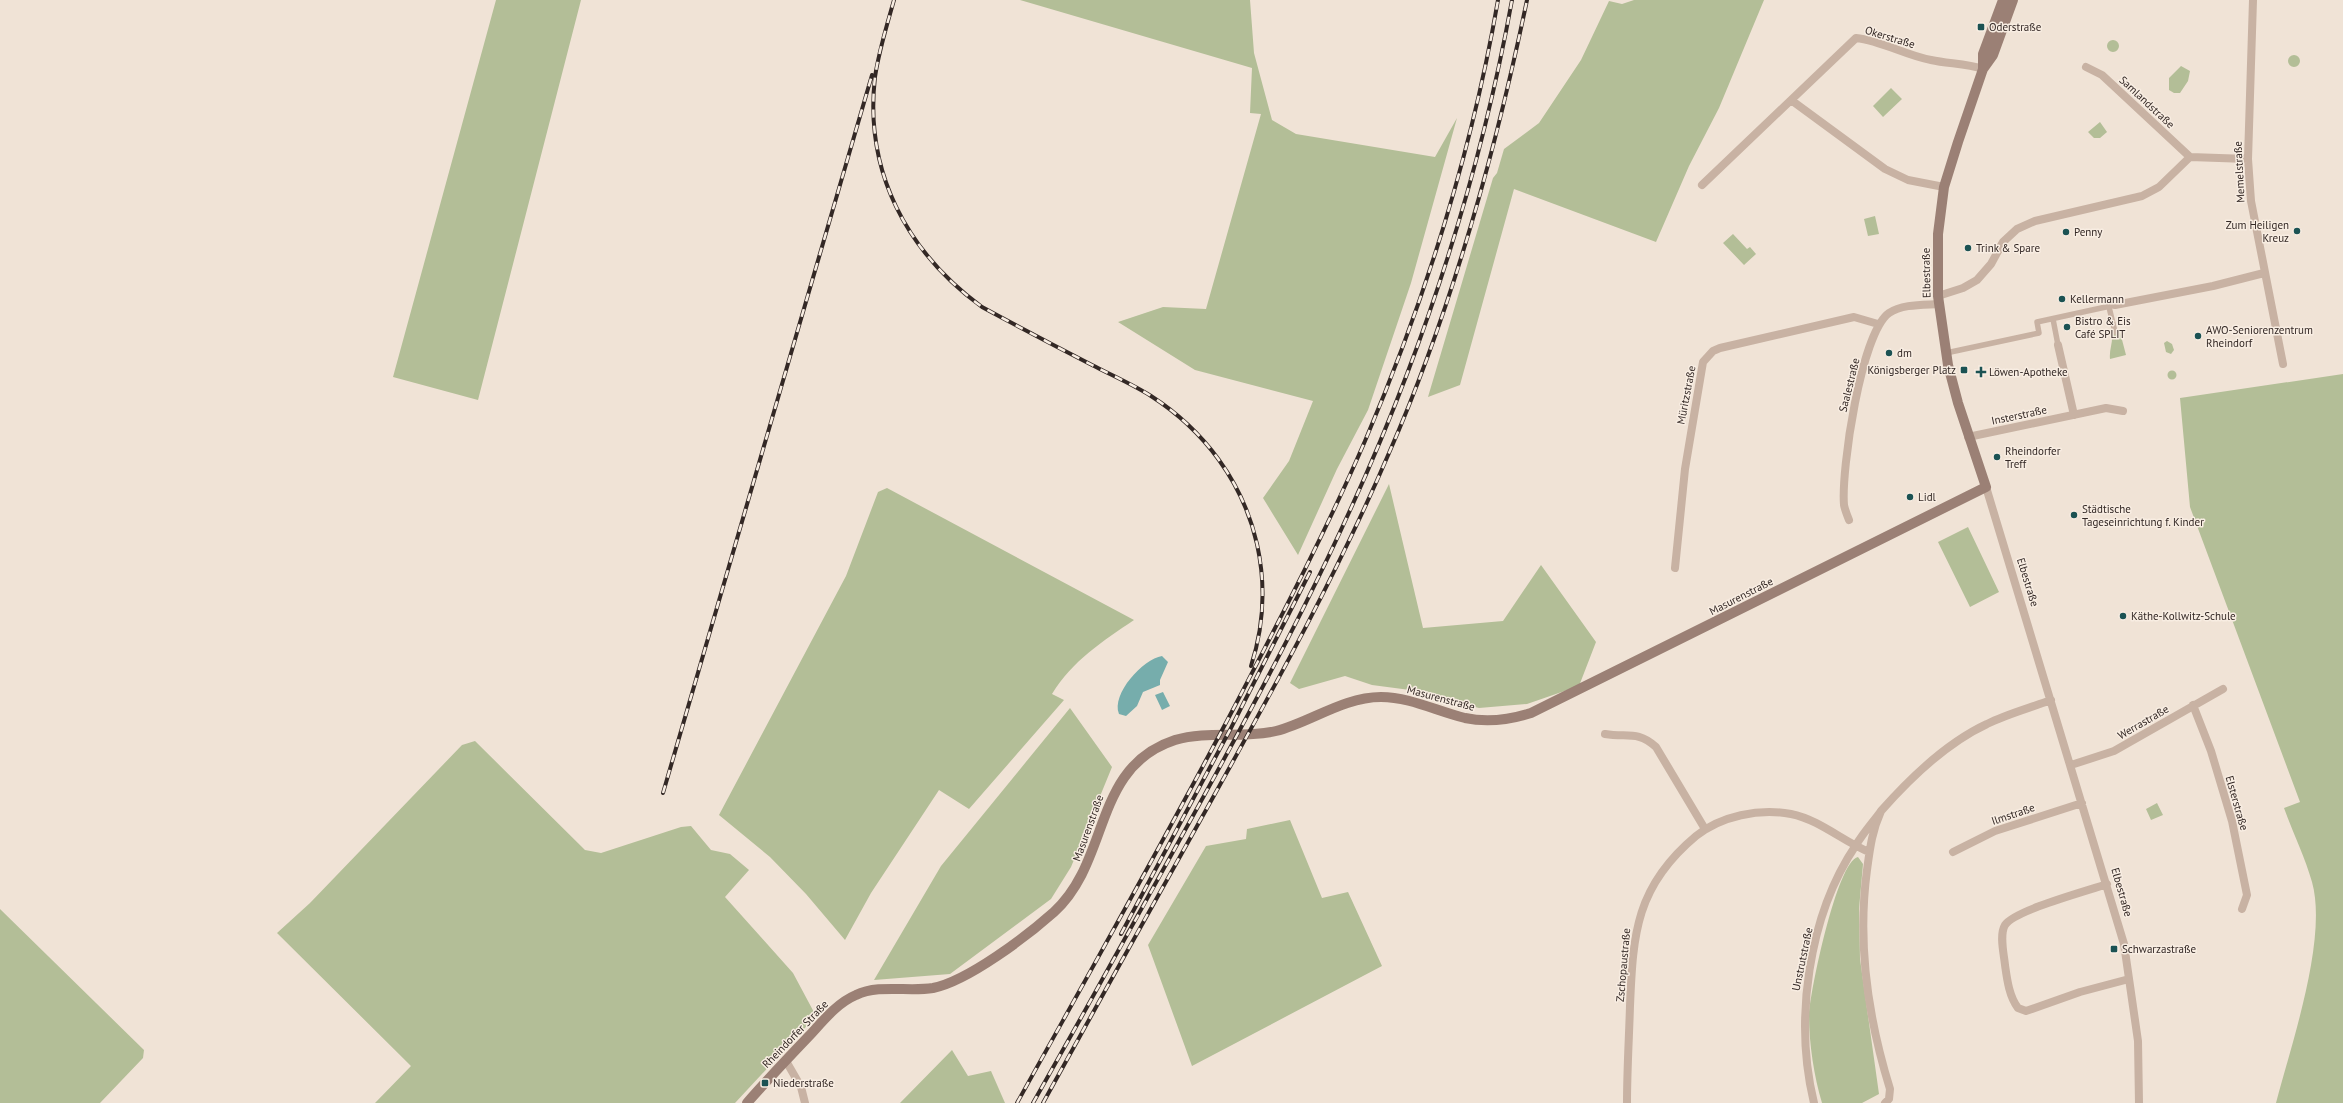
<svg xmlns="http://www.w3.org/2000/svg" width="2343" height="1103" viewBox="0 0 2343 1103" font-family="'PT Sans',sans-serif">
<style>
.green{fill:#b3be97}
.water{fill:#76adac}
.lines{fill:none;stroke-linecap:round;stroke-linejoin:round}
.pedestrian{stroke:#c8b2a3;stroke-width:5.5}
.minor{stroke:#c8b2a3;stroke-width:8}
.secondary{stroke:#9b8075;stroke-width:10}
.rail-casing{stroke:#332825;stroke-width:4}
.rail{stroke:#f8ede2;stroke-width:2.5;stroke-dasharray:8;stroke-linecap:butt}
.poi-dot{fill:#1b5253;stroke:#f8ede2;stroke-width:1.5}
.labels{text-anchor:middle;stroke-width:3;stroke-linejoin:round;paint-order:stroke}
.poi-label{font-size:11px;fill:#332825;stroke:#f8ede2;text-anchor:start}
.street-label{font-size:11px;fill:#332825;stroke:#f8ede2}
</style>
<rect width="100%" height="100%" fill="#f0e3d6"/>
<path class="green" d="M 496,0 L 581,0 L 478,400 L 393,377 Z
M 1020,0 L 1250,0 L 1254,53 L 1272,120 L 1296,134 L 1435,157 L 1457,118 L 1411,283 L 1368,410 L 1337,469 L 1298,555 L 1263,498 L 1289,461 L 1313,401 L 1195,370 L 1118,322 L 1163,307 L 1206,309 L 1261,114 L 1250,113 L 1252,68 Z
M 1634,0 L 1764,0 L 1719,108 L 1689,166 L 1656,242 L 1514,189 L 1460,385 L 1428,397 L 1493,178 L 1497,173 L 1504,149 L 1539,123 L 1581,60 L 1609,1 L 1622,4 Z
M2107 46a6 6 0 1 1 12 0a6 6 0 1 1-12 0Z
M2288 61a6 6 0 1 1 12 0a6 6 0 1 1-12 0Z
M 2181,66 L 2190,71 L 2188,81 L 2180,93 L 2174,93 L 2169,90 L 2169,78 Z
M 1891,88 L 1902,99 L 1883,117 L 1873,106 Z
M 2100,122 L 2107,132 L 2100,138 L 2094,138 L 2088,132 Z
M 1875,216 L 1879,234 L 1868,236 L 1864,219 Z
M 1733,234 L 1747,249 L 1750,247 L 1756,254 L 1744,265 L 1723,243 Z
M 2120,332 L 2126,355 L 2110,359 C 2109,350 2113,343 2112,334 Z
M 2167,341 L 2172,344 L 2174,350 L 2171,354 L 2166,352 L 2164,343 Z
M2167.5 375a4.5 4.5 0 1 1 9 0a4.5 4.5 0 1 1-9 0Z
M 2343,374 L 2343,1103 L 2276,1103 C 2291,1045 2328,939 2312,882 C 2305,857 2293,833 2284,808 L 2300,802 L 2190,507 L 2180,398 Z
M 1389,484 L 1423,628 L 1503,621 L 1541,565 L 1596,642 L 1579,686 L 1527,704 L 1479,708 L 1410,690 L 1372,685 L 1345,676 L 1299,689 L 1290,683 Z
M 887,488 L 1134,620 C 1103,641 1072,661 1052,694 L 1064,700 L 969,809 L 939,790 L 871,893 L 845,940 L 806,894 L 770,857 L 719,815 L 846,576 L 878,492 Z
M 1968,527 L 1999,592 L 1970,607 L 1938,542 Z
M 1070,708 L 1112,767 L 1071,867 L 1051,899 L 950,974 L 874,980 L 941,866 Z
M 475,741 L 585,850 L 601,853 L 681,827 L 691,826 L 711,850 L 730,854 L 749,870 L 725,897 L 793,973 L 816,1016 L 735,1103 L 375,1103 L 411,1066 L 277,933 L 310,903 L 462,745 Z
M 2157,803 L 2163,815 L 2151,820 L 2146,809 Z
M 1290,820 L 1322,898 L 1348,892 L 1382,966 L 1192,1066 L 1148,945 L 1206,846 L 1246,839 L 1247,829 Z
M 1858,857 L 1863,864 L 1859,909 L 1860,959 L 1879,1094 L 1862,1103 L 1822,1103 C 1814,1076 1809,1044 1809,1015 C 1810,992 1837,861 1858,857 Z
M 0,909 L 144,1050 L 143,1058 L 100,1103 L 0,1103 Z
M 952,1050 L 968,1076 L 991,1071 L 1005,1103 L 900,1103 Z"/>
<path class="water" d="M 1162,656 L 1168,662 L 1160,680 L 1160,685 L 1143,692 L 1137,706 L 1126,716 L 1119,714 C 1111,694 1143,659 1162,656 Z
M 1163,692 L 1170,706 L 1162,710 L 1155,695 Z"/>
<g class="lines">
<path class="pedestrian" d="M 2109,307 L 2115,332
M 2053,319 L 2058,345
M 1946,353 L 2039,333 L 2037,322 L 2115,305"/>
<path class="minor" d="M 2253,0 L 2248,159 L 2251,201 L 2283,364
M 2086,67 L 2102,75 L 2190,157
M 1791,100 L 1885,169 L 1908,180 L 1944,187
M 1702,185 L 1856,38 C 1882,41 1905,55 1931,60 C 1948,64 1966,63 1983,69
M 1938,296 L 1963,288 L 1977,280 L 1991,264 L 2003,242 L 2017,229 L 2035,221 L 2142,196 L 2159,187 L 2190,157 L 2248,159
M 2115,305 L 2213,286 L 2264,273
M 2058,345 L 2074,415
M 1968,437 L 2106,408 L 2123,411
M 1986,487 L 2124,944 L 2138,1041 L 2139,1103
M 1849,520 C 1847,515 1845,510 1844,505 C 1841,470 1861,333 1889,313 C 1902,304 1923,305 1939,304
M 1675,568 L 1685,469 L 1703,362 L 1713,351 L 1720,348 L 1854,317 L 1878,324
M 2193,705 L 2211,751 L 2232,821 L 2247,895 L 2242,909
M 1605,734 C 1627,738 1637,730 1656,747 L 1705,829
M 2071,765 L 2114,751 L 2223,689
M 1881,811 C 1911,777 1946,743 1987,724 C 2007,714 2030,708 2051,700
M 1953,852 L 1995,831 L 2082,803
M 2107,884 C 2087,891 2015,910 2005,925 C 1999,935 2004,954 2005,965 C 2007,979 2009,996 2018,1008 L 2026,1011 L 2080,992 L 2129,979
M 786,1061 L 801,1087 L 805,1103
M 1627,1103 C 1627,1071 1629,1039 1630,1006 C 1633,933 1636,886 1696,836 C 1721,816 1759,808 1791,814 C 1820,820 1842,841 1869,852
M 1814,1103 C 1794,1021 1808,916 1856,845 C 1863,833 1873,822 1881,811 C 1872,831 1870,848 1867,870 C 1857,944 1868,1018 1890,1089 L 1889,1099 L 1885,1103"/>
<path class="secondary" d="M 1983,69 L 1983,54 L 2003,0
M 747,1103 C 767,1080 788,1058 809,1036 C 823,1021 837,1003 856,995 C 879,984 908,992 933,988 C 968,981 1027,936 1054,912 C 1111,860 1092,767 1175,740 C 1208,730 1243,739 1276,731 C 1311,722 1343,697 1381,697 C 1410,697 1436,711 1465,718 C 1488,723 1509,720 1531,713 L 1986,487 L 1958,403 L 1948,365 L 1938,296 L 1938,234 L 1944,187 L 1958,142 L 1983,69 L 1993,55 L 2013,0"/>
<g class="rail-casing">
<path id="rail" d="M 894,0 C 887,25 879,50 875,77 C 864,172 907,252 982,307 C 1019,327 1055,346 1092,365 C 1111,375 1132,384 1151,396 C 1204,430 1243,482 1257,544 C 1266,585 1264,626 1251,666
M 663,793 L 872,75
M 1121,934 L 1231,728 L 1310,572
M 1017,1103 C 1092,968 1168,834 1239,698 C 1283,613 1327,529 1365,441 C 1425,300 1472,151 1498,0
M 1033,1103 C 1084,1013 1134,923 1184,832 C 1266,684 1347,533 1407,374 C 1453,253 1489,127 1512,0
M 1043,1103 C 1097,1005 1151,908 1206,810 C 1271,693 1336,577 1389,453 C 1452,309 1495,154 1527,0"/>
</g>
<use href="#rail" class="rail"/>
</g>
<g class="poi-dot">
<rect x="1977" y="23" width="8" height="8" rx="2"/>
<circle cx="2297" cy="231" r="4"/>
<circle cx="2066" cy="232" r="4"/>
<circle cx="1968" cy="248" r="4"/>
<circle cx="2062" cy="299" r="4"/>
<circle cx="2067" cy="327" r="4"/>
<circle cx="2198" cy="336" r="4"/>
<circle cx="1889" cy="353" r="4"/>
<rect x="1960" y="366" width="8" height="8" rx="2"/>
<path d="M1979 366h4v4h4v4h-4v4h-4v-4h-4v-4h4z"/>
<circle cx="1997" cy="457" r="4"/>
<circle cx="1910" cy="497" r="4"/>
<circle cx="2074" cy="515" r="4"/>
<circle cx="2123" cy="616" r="4"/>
<rect x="2110" y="945" width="8" height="8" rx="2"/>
<rect x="761" y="1079" width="8" height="8" rx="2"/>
</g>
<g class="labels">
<g class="poi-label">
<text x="1989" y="31">Oderstraße</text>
<text x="2289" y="229" text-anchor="end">Zum Heiligen<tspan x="2289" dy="13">Kreuz</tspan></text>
<text x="2074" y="236">Penny</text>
<text x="1976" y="252">Trink &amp; Spare</text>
<text x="2070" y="303">Kellermann</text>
<text x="2075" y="325">Bistro &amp; Eis<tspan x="2075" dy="13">Café SPLIT</tspan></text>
<text x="2206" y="334">AWO-Seniorenzentrum<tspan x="2206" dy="13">Rheindorf</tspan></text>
<text x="1897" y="357">dm</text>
<text x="1956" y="374" text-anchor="end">Königsberger Platz</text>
<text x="1989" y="376">Löwen-Apotheke</text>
<text x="2005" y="455">Rheindorfer<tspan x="2005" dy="13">Treff</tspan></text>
<text x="1918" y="501">Lidl</text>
<text x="2082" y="513">Städtische<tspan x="2082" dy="13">Tageseinrichtung f. Kinder</tspan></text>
<text x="2131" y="620">Käthe-Kollwitz-Schule</text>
<text x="2122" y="953">Schwarzastraße</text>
<text x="773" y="1087">Niederstraße</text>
</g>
<g class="street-label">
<text transform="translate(1890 37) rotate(17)" y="4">Okerstraße</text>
<text transform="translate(2147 102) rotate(43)" y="4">Samlandstraße</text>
<text transform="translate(2239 172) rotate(-93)" y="4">Memelstraße</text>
<text transform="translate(1926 273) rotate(-91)" y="4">Elbestraße</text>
<text transform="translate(1849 385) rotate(-76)" y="4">Saalestraße</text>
<text transform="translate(1686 395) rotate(-79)" y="4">Müritzstraße</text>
<text transform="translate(2019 415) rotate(-12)" y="4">Insterstraße</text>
<text transform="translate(2028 582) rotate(73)" y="4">Elbestraße</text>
<text transform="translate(1741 596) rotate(-27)" y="4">Masurenstraße</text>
<text transform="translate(1441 698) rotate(15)" y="4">Masurenstraße</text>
<text transform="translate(2143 722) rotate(-30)" y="4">Werrastraße</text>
<text transform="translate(2237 803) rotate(74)" y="4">Elsterstraße</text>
<text transform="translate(2013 814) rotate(-19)" y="4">Ilmstraße</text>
<text transform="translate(1088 828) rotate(-70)" y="4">Masurenstraße</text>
<text transform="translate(2122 892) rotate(74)" y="4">Elbestraße</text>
<text transform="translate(1802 959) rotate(-78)" y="4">Unstrutstraße</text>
<text transform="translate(1623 965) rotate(-85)" y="4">Zschopaustraße</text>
<text transform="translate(795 1034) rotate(-46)" y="4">Rheindorfer Straße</text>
</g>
</g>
</svg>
